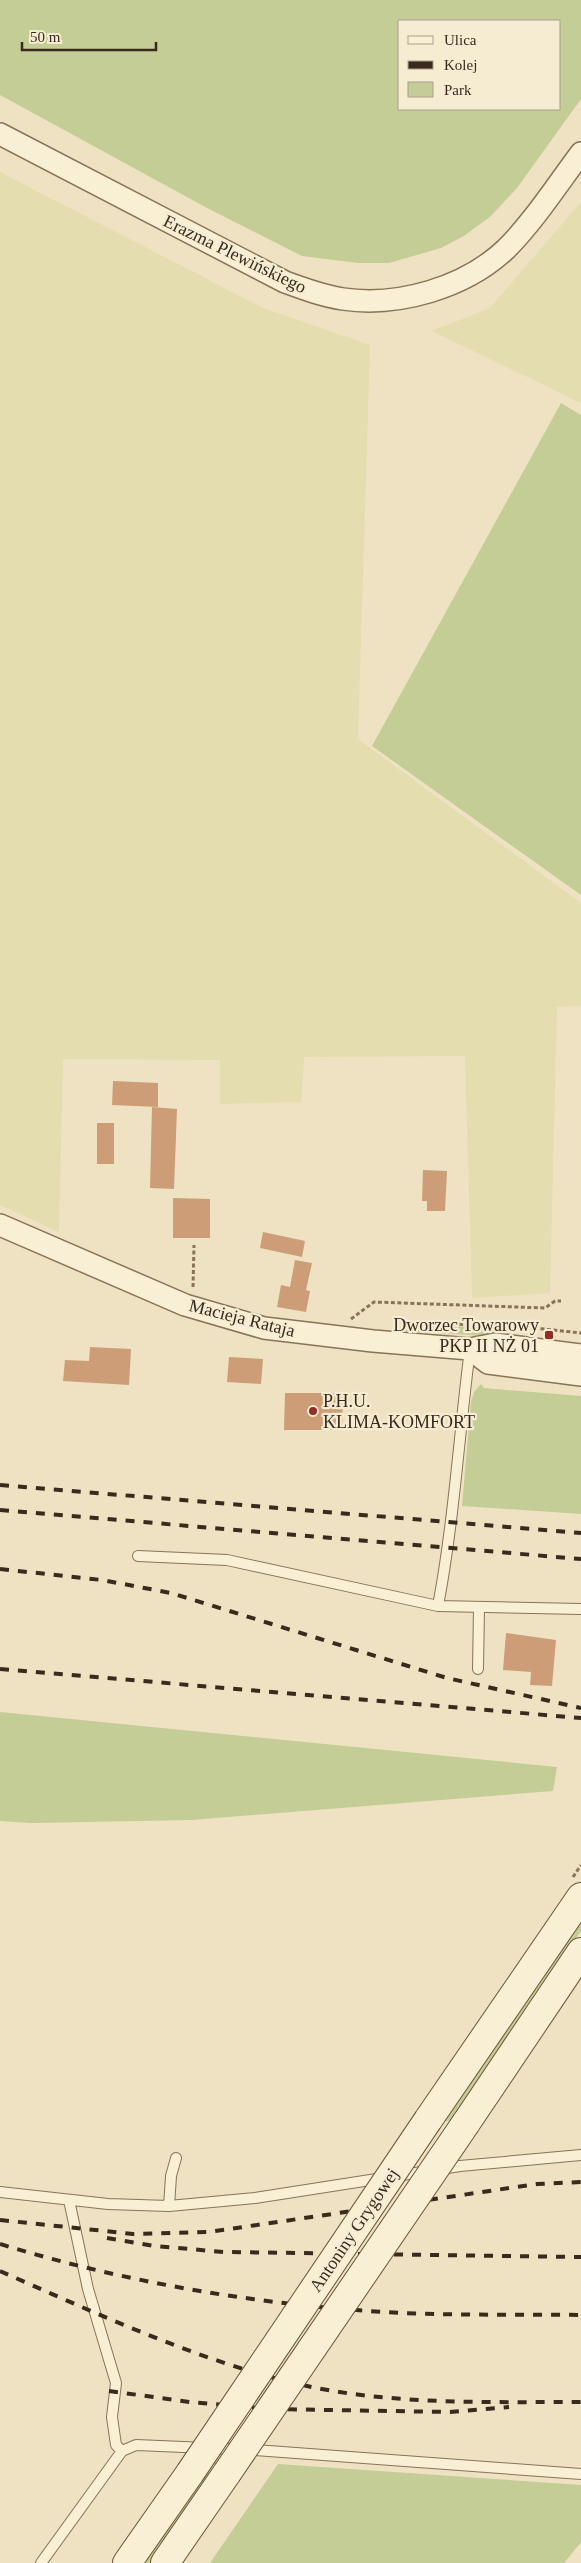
<svg xmlns="http://www.w3.org/2000/svg" width="581" height="2563" viewBox="0 0 581 2563" font-family="Georgia,serif">
<style>
.farmland{fill:#e4ddaf}
.green{fill:#c5cd96;fill-rule:evenodd}
.building{fill:#cd9d78}
.lines{fill:none;stroke-linecap:round;stroke-linejoin:round}
.lane-casing{stroke:#887359;stroke-width:12}
.street-casing{stroke:#887359;stroke-width:24}
.secondary-casing{stroke:#6a543c;stroke-width:30}
.path{stroke:#887359;stroke-width:3;stroke-dasharray:4 2.5;stroke-linecap:butt}
.lane{stroke:#f9efd5;stroke-width:10}
.street{stroke:#f9efd5;stroke-width:21}
.secondary{stroke:#f9efd5;stroke-width:28}
.rail{stroke:#382b1d;stroke-width:4;stroke-dasharray:9 9;stroke-linecap:butt}
.secondary-bridge-casing{stroke:#6a543c;stroke-width:30;stroke-linecap:butt}
.secondary-bridge{stroke:#f9efd5;stroke-width:28}
.poi-dot{fill:#982a28;stroke:#f6ecd2;stroke-width:2}
.labels{text-anchor:middle;stroke-width:4.5;stroke-linejoin:round;paint-order:stroke}
.street-label{font-size:18px;fill:#382b1d;stroke:#f6ecd2}
.poi-label{font-size:18px;fill:#382b1d;stroke:#f6ecd2;text-anchor:end}
</style>
<rect width="100%" height="100%" fill="#eee2c2"/>
<path class="farmland" d="M 0,172 L 263,308 L 370,345 L 358,739 L 581,903 L 581,1006 L 557,1007 L 550,1293 L 472,1298 L 465,1056 L 304,1057 L 301,1102 L 220,1104 L 220,1060 L 63,1059 L 59,1232 L 0,1205 Z
M 581,202 L 581,403 L 432,331 L 490,308 Z"/>
<path class="green" d="M 0,0 L 581,0 L 581,99 L 517,188 L 491,216 L 464,236 L 441,248 L 389,263 L 358,263 L 302,256 L 207,208 L 0,95 ZM 400,21 L 560,21 L 560,109 L 400,109 Z
M 561,403 L 581,415 L 581,895 L 372,746 Z
M 414,1325 L 499,1328 L 500,1334 L 484,1336 L 391,1330 Z
M 481,1384 L 484,1388 L 581,1396 L 581,1514 L 462,1506 L 471,1402 L 474,1392 Z
M 0,1712 L 557,1767 L 553,1791 L 192,1820 L 31,1823 L 0,1821 Z
M 581,1916 L 581,1931 L 450,2121 L 441,2121 Z
M 278,2464 L 581,2485 L 581,2542 L 564,2563 L 210,2563 Z
M 203,2472 L 214,2472 L 152,2563 L 140,2563 Z"/>
<path class="building" d="M 113,1081 L 158,1083 L 158,1107 L 112,1105 Z
M 152,1107 L 177,1109 L 174,1189 L 150,1188 Z
M 97,1123 L 114,1123 L 114,1164 L 97,1164 Z
M 423,1170 L 447,1171 L 445,1211 L 427,1211 L 427,1201 L 422,1201 Z
M 173,1198 L 210,1199 L 210,1238 L 173,1238 Z
M 263,1232 L 305,1241 L 302,1257 L 260,1248 Z
M 295,1260 L 312,1263 L 306,1290 L 310,1291 L 306,1312 L 277,1307 L 281,1285 L 290,1287 Z
M 90,1347 L 131,1349 L 129,1385 L 63,1381 L 65,1360 L 89,1361 Z
M 229,1357 L 263,1359 L 261,1384 L 227,1382 Z
M 285,1393 L 343,1393 L 342,1430 L 284,1430 Z
M 506,1633 L 556,1640 L 552,1686 L 530,1685 L 531,1672 L 503,1670 Z"/>
<g class="lines">
<g class="lane-casing">
<path id="lane" d="M 138,1556 L 227,1560 L 438,1606 C 454,1521 459,1435 470,1349
M 438,1606 L 581,1609
M 478,1669 L 479,1607
M 0,2192 L 108,2204 L 169,2206 L 171,2176 L 176,2158
M 69,2200 L 88,2289 L 116,2383 L 112,2417 L 116,2445 L 122,2451
M 169,2206 L 255,2198 L 460,2166 L 581,2155
M 41,2563 L 122,2451 L 136,2445 L 255,2450 L 581,2474"/>
</g>
<g class="street-casing">
<path id="street" d="M 0,134 L 285,282 C 304,289 323,296 343,299 C 398,307 465,288 506,249 C 534,221 557,185 581,153
M 0,1225 L 185,1305 L 264,1328 L 373,1341 L 470,1349 L 495,1344 L 581,1355
M 470,1349 L 488,1363 L 581,1375"/>
</g>
<g class="secondary-casing">
<path id="secondary" d="M 428,2120 L 581,1897
M 466,2123 L 581,1952
M 127,2563 L 190,2473
M 165,2563 L 227,2473"/>
</g>
<path class="path" d="M 193,1287 L 194,1245
M 351,1319 L 374,1302 L 545,1308 L 555,1301 L 561,1301
M 407,1323 L 486,1325
M 534,1328 L 581,1333
M 573,1877 L 581,1865"/>
<use href="#lane" class="lane"/>
<use href="#street" class="street"/>
<use href="#secondary" class="secondary"/>
<path class="rail" d="M 0,1485 L 581,1533
M 0,1510 L 581,1559
M 0,1569 L 102,1580 L 171,1593 L 447,1678 L 581,1708
M 0,1669 L 581,1718
M 0,2220 L 133,2234 L 209,2232 L 537,2184 L 581,2182
M 107,2238 L 154,2246 L 224,2252 L 581,2257
M 0,2244 C 124,2282 254,2304 384,2312 C 449,2316 515,2314 581,2315
M 0,2271 C 93,2312 199,2361 298,2384 C 387,2405 489,2402 581,2402
M 109,2391 L 190,2402 L 269,2409 L 450,2412 L 509,2407"/>
<g class="secondary-bridge-casing">
<path id="secondary-bridge" d="M 190,2473 L 428,2120
M 227,2473 L 466,2123"/>
</g>
<use href="#secondary-bridge" class="secondary-bridge"/>
</g>
<g class="poi-dot">
<rect x="544" y="1330" width="10" height="10" rx="2.5"/>
<circle cx="313" cy="1411" r="5"/>
</g>
<g class="labels">
<g class="street-label">
<text transform="translate(235 254) rotate(26)" y="6">Erazma Plewińskiego</text>
<text transform="translate(242 1318) rotate(14)" y="6">Macieja Rataja</text>
<text transform="translate(354 2230) rotate(-56)" y="6">Antoniny Grygowej</text>
</g>
<g class="poi-label">
<text x="539" y="1331">Dworzec Towarowy<tspan x="539" dy="21">PKP II NŻ 01</tspan></text>
<text x="323" y="1407" text-anchor="start">P.H.U.<tspan x="323" dy="21">KLIMA-KOMFORT</tspan></text>
</g>
</g>
<rect x="398" y="20" width="162" height="90" fill="#f6ecd2" stroke="#aa9f8a"/>
<rect x="408" y="36" width="25" height="8" fill="#f9efd5" stroke="#aa9f8a"/>
<text x="444" y="45" font-size="15" fill="#382b1d">Ulica</text>
<rect x="408" y="61" width="25" height="8" fill="#382b1d" stroke="#aa9f8a"/>
<text x="444" y="70" font-size="15" fill="#382b1d">Kolej</text>
<rect x="408" y="82" width="25" height="15" fill="#c5cd96" stroke="#aa9f8a"/>
<text x="444" y="95" font-size="15" fill="#382b1d">Park</text>
<path d="M22 42v8h134v-8" fill="none" stroke="#382b1d" stroke-width="2.5"/>
<text x="30" y="42" font-size="15" fill="#382b1d" stroke="#f6ecd2" stroke-width="4" paint-order="stroke">50 m</text>
</svg>
